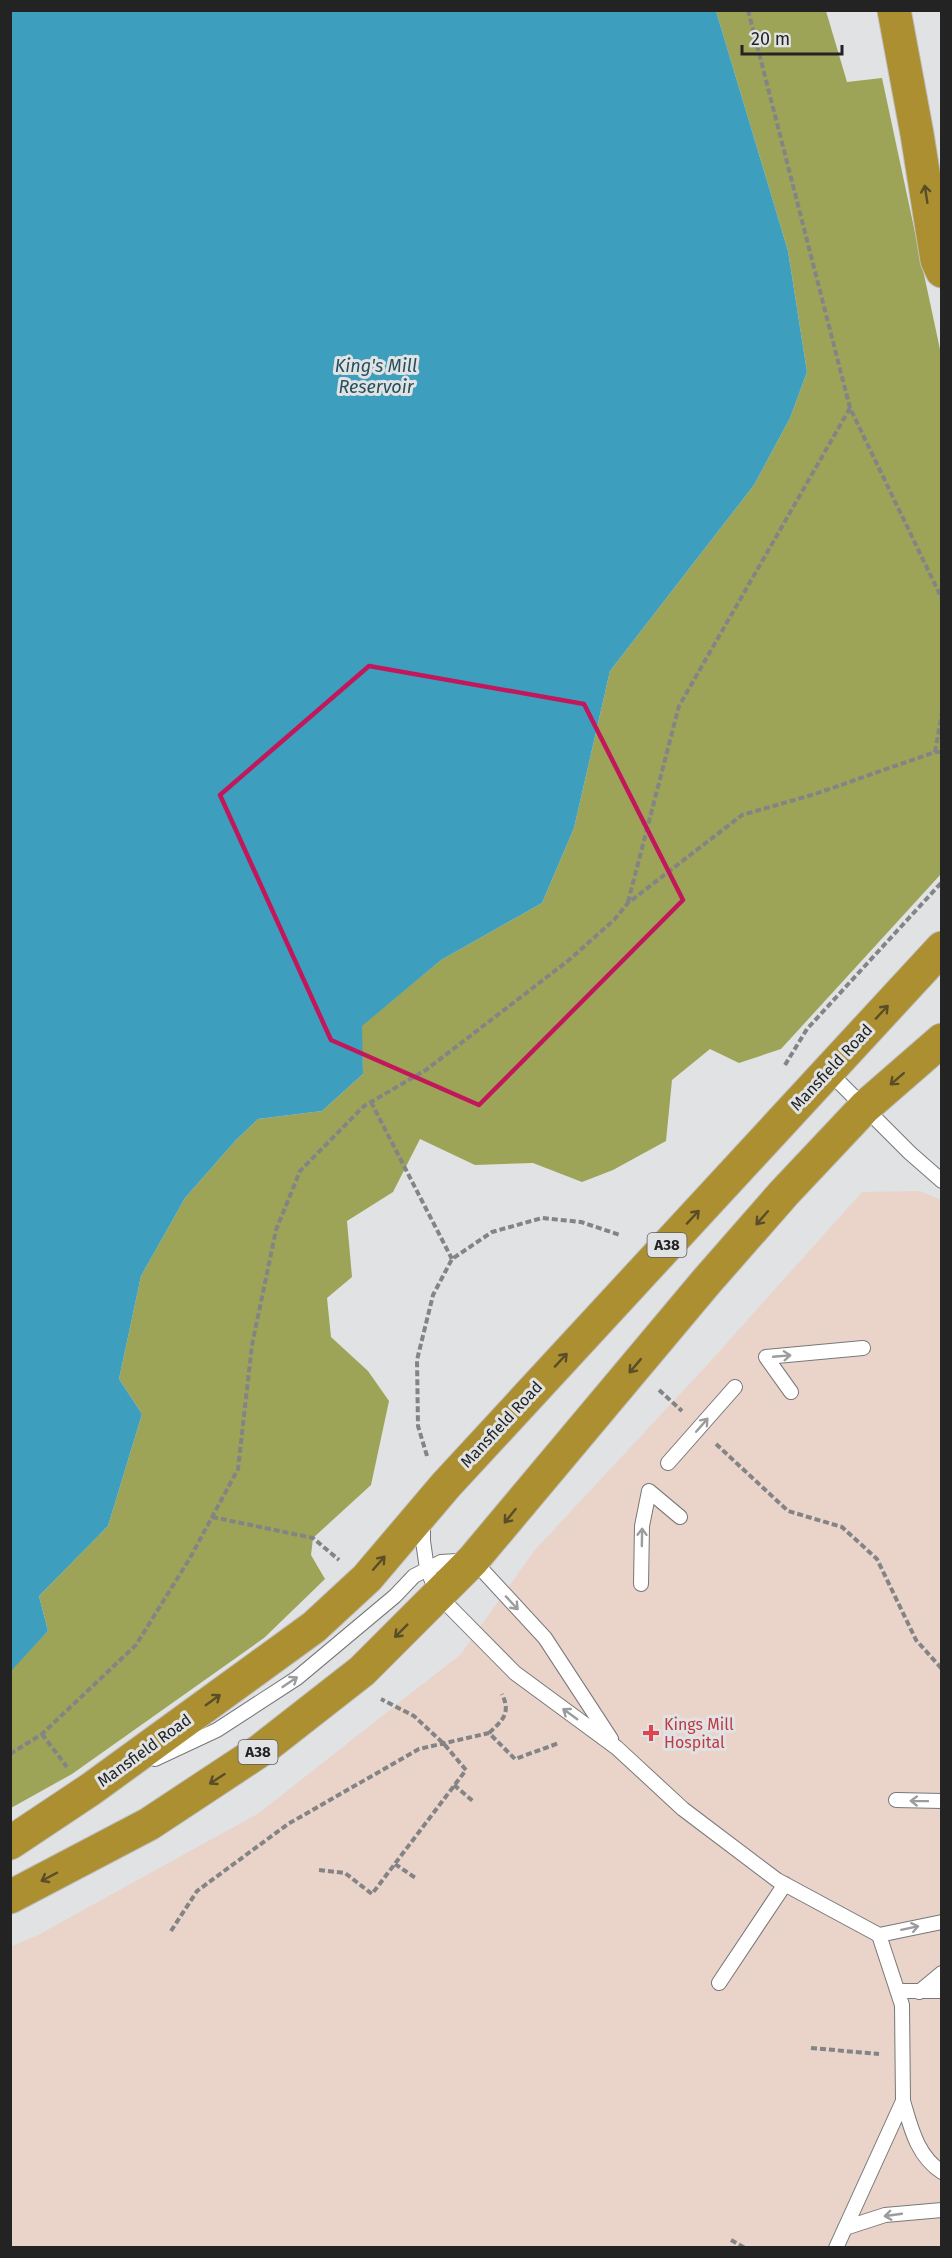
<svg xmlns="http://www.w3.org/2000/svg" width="952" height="2258" viewBox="0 0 952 2258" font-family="'Fira Sans',sans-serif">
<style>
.medical{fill:#ead3c8}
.forest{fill:#9da458}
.water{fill:#3d9fbd}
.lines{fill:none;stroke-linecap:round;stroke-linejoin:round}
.lane-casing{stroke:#78787a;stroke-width:16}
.highway-casing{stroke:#bdbdbd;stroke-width:35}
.path{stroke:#838485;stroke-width:4;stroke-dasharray:6 3;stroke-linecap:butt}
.lane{stroke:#fff;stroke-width:14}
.highway{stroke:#ac8f30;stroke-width:33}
.oneway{stroke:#5a4e29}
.oneway2{stroke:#9c9c9c}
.marked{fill:none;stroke:#c2185b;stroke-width:4.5;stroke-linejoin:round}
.health-dot{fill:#e0444e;stroke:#e1e2e4;stroke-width:2}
.labels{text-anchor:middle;stroke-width:6;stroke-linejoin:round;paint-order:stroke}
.shield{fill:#e1e2e4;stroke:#5c5c5e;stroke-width:1.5}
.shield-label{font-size:15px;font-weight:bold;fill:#232324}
.street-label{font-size:16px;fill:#232324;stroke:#e1e2e4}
.health-label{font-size:16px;fill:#be3a42;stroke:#e1e2e4;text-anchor:start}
.water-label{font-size:18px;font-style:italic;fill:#26505e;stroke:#e1e2e4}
</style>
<rect width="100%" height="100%" fill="#e1e2e4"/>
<path class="medical" d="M 920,1191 L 941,1200 L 941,2247 L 11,2247 L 10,1947 L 38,1935 L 259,1813 L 461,1654 L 534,1551 L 708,1364 L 862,1192 Z"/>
<path class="forest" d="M 716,11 L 826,11 L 847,82 L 882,78 L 941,354 L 941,874 L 781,1049 L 739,1063 L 710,1049 L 672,1080 L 666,1141 L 613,1170 L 582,1182 L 533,1163 L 475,1165 L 420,1139 L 393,1192 L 347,1221 L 352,1277 L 327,1298 L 331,1337 L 368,1371 L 389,1401 L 371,1485 L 313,1538 L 311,1555 L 325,1579 L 264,1638 L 72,1774 L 11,1808 L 10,1671 L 48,1631 L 39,1596 L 108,1526 L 142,1414 L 119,1379 L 141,1276 L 185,1198 L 236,1140 L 258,1119 L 322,1111 L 363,1074 L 361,1026 L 441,960 L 542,903 L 574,828 L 610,671 L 754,485 L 790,418 L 807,372 L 788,251 Z"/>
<path class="water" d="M 11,10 L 716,11 L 788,251 L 807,372 L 790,418 L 754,485 L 610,671 L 574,828 L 542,903 L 441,960 L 362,1026 L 363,1074 L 322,1111 L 258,1119 L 236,1140 L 185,1198 L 141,1276 L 119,1379 L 142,1414 L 108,1526 L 39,1596 L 48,1631 L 11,1671 Z"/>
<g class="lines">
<g class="lane-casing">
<path id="lane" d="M 828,1071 L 910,1153 L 942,1181
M 791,1392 L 766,1357 L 863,1348
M 668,1463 L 735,1387
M 649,1491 L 680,1517
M 423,1521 L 423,1541 L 427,1569 L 438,1595 L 515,1673 L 617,1748 L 683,1809 L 777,1880 L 879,1935 L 942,1922
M 641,1584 L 642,1526 L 649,1491
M 155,1759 L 217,1730 L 297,1678 L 395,1596 L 414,1576 L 441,1562 L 473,1560 L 545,1638 L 611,1739
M 896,1800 L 942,1801
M 719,1983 L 785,1884
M 898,1991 L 942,1991
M 919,1992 L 942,1973
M 903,2101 C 911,2128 917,2156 942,2172
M 845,2228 L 885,2215 L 942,2210
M 836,2248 L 903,2101 L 902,2005 L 879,1935"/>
</g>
<g class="highway-casing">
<path id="highway" d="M 894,10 L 917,134 L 937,260 L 942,271
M 10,1843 L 91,1789 L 314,1627 L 367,1578 L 446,1485 L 942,948
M 10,1897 L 149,1824 L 261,1750 L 362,1671 L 473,1560 L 706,1282 L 784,1193 L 865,1107 L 942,1040"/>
</g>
<path class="path" d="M 748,10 L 850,408 L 942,599
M 935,752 L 942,713
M 628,902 L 679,706 L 850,408
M 785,1065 L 807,1029 L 942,882
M 371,1102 L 452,1259
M 659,1390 L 682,1411
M 716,1444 L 788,1511 L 842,1527 L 877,1559 L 916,1640 L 942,1669
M 427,1456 L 418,1426 L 417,1360 L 433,1295 L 452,1259 L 492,1232 L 542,1218 L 581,1222 L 620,1235
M 212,1517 L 313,1538 L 339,1560
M 489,1733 C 503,1720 511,1713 502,1694
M 42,1734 L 67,1767
M 10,1754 L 42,1734 L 136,1645 L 190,1558 L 238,1469 L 252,1345 L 276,1230 L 300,1171 L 364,1106 L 426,1070 L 569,960 L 614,920 L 628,903 L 742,815 L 815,794 L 935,752 L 942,752
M 454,1785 L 474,1802
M 395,1864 L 417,1879
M 319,1870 L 345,1873 L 372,1894 L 466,1770 L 444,1744 L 414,1716 L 381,1699
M 171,1931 L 197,1891 L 288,1824 L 419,1749 L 489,1733 L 515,1759 L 559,1743
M 811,2048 L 879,2054
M 731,2240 L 745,2248"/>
<use href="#lane" class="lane"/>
<use href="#highway" class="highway"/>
</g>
<defs><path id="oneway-shaft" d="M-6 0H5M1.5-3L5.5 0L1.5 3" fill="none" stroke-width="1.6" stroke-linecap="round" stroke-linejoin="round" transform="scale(1.5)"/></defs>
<g class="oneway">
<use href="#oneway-shaft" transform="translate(926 194) rotate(-99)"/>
<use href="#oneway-shaft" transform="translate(882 1012) rotate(-47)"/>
<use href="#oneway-shaft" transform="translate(897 1079) rotate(139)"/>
<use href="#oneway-shaft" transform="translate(693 1217) rotate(-47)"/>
<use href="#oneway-shaft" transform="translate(762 1218) rotate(131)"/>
<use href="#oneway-shaft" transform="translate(561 1360) rotate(-47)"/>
<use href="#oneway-shaft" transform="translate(635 1366) rotate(130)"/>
<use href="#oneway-shaft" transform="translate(510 1516) rotate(129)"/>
<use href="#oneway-shaft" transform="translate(379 1563) rotate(-49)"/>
<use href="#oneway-shaft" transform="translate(401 1631) rotate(135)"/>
<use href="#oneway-shaft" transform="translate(213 1700) rotate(-36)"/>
<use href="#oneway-shaft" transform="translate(217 1779) rotate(147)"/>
<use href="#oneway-shaft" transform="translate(49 1877) rotate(152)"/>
</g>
<g class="oneway2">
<use href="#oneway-shaft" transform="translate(782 1356) rotate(-5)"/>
<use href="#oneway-shaft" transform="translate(702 1425) rotate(-49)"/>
<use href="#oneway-shaft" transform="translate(642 1537) rotate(-89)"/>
<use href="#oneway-shaft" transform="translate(512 1603) rotate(47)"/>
<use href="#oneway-shaft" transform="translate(290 1682) rotate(-34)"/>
<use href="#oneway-shaft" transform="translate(570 1714) rotate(-144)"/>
<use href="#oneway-shaft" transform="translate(919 1801) rotate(-179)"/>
<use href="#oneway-shaft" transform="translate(910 1928) rotate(-12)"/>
<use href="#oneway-shaft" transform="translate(893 2215) rotate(172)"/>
</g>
<path class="marked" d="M 369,666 L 584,704 L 683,900 L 479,1105 L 331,1040 L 220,795 Z"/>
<path class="health-dot" d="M648 1724h6v6h6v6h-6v6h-6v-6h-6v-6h6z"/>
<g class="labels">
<g class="shield">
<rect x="647.5" y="1233" width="39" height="24" rx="4.5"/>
<rect x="238.5" y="1740" width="39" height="24" rx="4.5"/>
</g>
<g class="shield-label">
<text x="667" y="1250">A38</text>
<text x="258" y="1757">A38</text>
</g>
<g class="street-label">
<text transform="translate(831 1067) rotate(-47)" y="6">Mansfield Road</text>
<text transform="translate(501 1424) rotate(-47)" y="6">Mansfield Road</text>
<text transform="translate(144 1750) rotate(-36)" y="6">Mansfield Road</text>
</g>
<g class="health-label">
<text x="664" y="1730">Kings Mill<tspan x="664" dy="18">Hospital</tspan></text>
</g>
<g class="water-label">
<text x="376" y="372">King's Mill<tspan x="376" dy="21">Reservoir</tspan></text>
</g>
</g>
<rect width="952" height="2258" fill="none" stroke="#232324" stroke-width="24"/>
<path d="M742 45v9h100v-9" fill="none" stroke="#232324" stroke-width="3"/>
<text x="751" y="45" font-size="18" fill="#232324" stroke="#e1e2e4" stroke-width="4.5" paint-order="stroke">20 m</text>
</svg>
